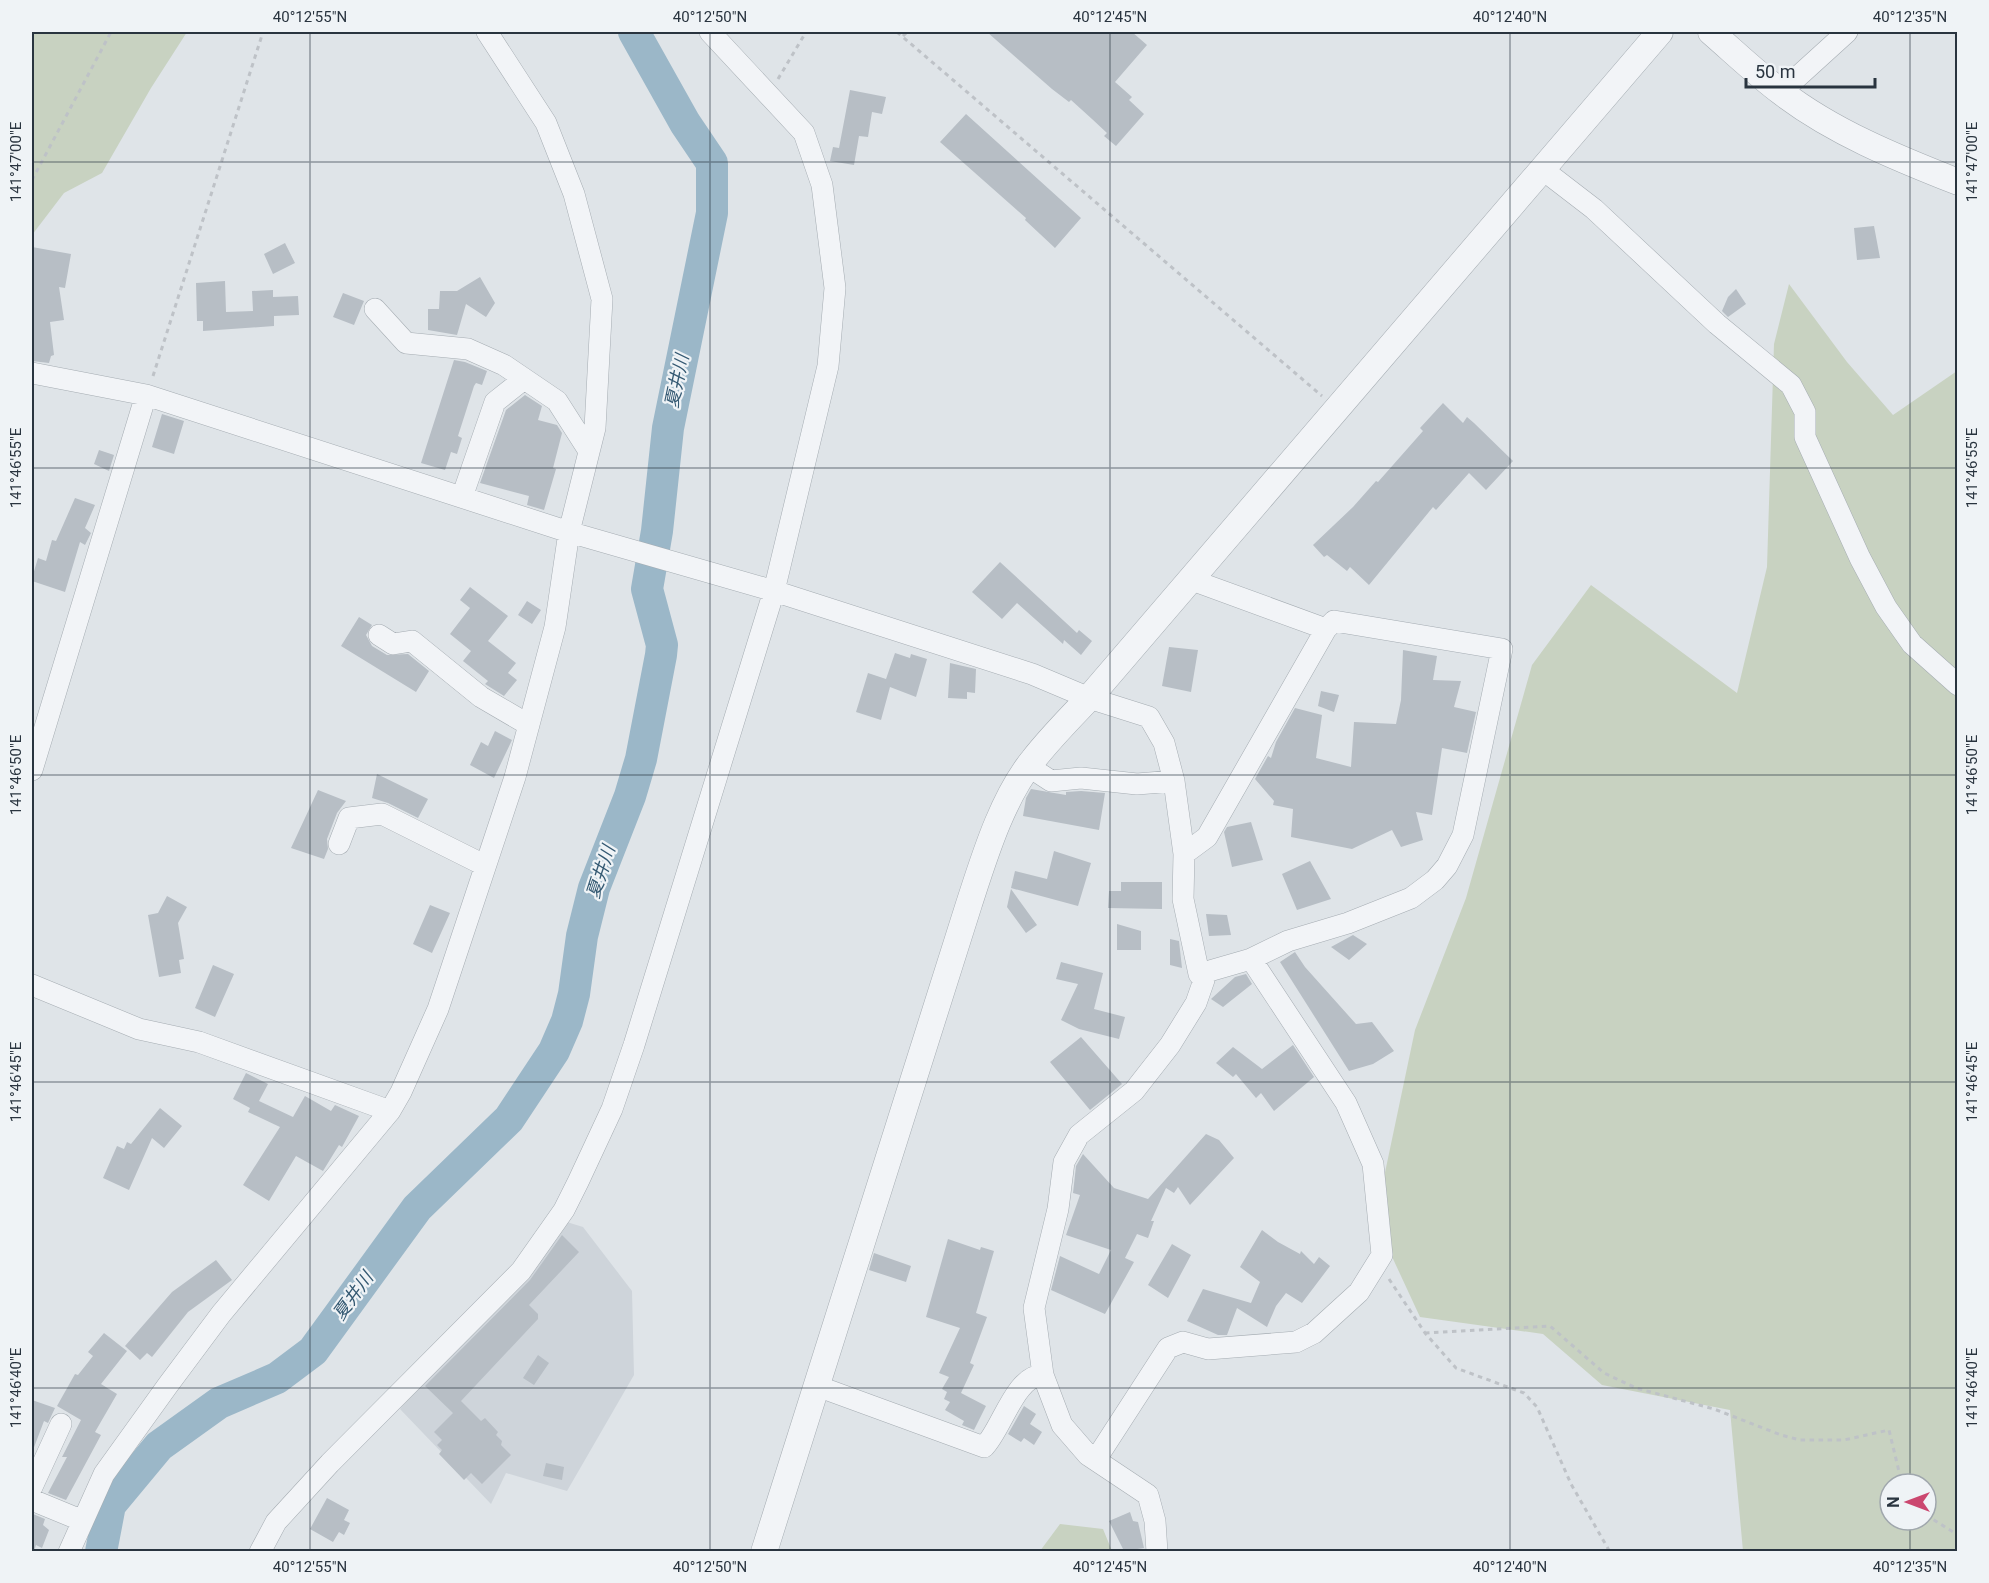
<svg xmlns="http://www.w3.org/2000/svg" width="1989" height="1583" viewBox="0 0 1989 1583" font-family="Roboto,'Noto Sans JP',sans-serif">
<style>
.built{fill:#ced4da}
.green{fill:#c8d2c1;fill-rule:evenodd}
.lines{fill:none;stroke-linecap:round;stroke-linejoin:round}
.river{stroke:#9bb7c8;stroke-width:32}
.building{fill:#b7bec5}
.minor-casing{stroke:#a5acb2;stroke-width:22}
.tertiary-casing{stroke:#a5acb2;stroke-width:27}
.path{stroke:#bec2c7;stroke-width:3;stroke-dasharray:4.5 4.5;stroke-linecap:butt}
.minor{stroke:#f2f4f7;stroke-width:21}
.tertiary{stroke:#f2f4f7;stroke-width:26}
.ticks{fill:none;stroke:#29343f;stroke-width:1.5;stroke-opacity:0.45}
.labels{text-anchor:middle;stroke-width:4.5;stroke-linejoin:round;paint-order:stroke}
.water-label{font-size:18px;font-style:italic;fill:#345972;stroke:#eff3f6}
.neatline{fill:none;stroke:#29343f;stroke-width:2}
.ticks-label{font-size:15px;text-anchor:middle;fill:#29343f}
</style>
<rect width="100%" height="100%" fill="#dfe4e8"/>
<path class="built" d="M 557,1219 L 583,1227 L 632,1291 L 634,1375 L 567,1491 L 506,1473 L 491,1504 L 400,1409 Z"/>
<path class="green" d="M 32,32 L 187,32 L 151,88 L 102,173 L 64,193 L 32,235 Z
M 1789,284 L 1847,362 L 1893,415 L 1957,371 L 1957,1551 L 1743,1551 L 1730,1410 L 1602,1385 L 1543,1334 L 1420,1317 L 1375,1220 L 1415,1030 L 1466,898 L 1532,665 L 1591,585 L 1737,693 L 1767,567 L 1774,344 ZM 1890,1484 L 1926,1484 L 1926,1520 L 1890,1520 Z
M 1060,1524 L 1103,1529 L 1112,1551 L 1040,1551 Z"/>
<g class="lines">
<path class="river" d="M 101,1552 L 110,1505 L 159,1446 L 219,1403 L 277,1378 L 313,1351 L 417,1208 L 509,1119 L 554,1051 L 567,1021 L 574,994 L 582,936 L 594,888 L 630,796 L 641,759 L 661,655 L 662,645 L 647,589 L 657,531 L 668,428 L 712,213 L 712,163 L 685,123 L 634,32"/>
</g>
<path class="building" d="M 987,32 L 1132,32 L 1147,45 L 1115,82 L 1132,97 L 1129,100 L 1144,114 L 1116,146 L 1104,136 L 1107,133 L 1092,119 L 1071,100 L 1069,102 L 1052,89 Z
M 850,90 L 886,97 L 882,114 L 872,112 L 868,137 L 859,136 L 854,165 L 830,161 L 833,147 L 839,148 Z
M 966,114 L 1081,218 L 1055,248 L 1025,220 L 1026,218 L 940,142 Z
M 1874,226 L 1880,258 L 1857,260 L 1854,228 Z
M 285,243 L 295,263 L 273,274 L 264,254 Z
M 32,247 L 71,254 L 65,288 L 59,287 L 64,320 L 50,322 L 54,355 L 51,356 L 49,363 L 32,361 Z
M 480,277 L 495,303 L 486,317 L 466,304 L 457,335 L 428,330 L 428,309 L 439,309 L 440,291 L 457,291 Z
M 225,281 L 226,312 L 253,311 L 252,291 L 273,290 L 273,297 L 298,296 L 299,315 L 274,316 L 274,326 L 203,331 L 203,321 L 197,321 L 196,283 Z
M 1736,289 L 1746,304 L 1728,317 L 1722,311 L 1728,297 Z
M 343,293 L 364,301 L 354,325 L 333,317 Z
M 454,360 L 465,362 L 487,371 L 482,385 L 476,383 L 474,386 L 458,436 L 462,438 L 457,454 L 451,452 L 445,470 L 421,463 Z
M 525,395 L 542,406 L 538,420 L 557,425 L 562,433 L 553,468 L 556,469 L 544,510 L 527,505 L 529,496 L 480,483 L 506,410 Z
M 1443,403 L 1463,423 L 1467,417 L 1474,423 L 1513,461 L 1486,490 L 1469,473 L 1436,510 L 1433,507 L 1369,585 L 1350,567 L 1347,571 L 1327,555 L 1324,557 L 1313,545 L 1353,507 L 1376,481 L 1378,482 L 1423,431 L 1420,428 Z
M 162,414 L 184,421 L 174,454 L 152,447 Z
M 99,450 L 114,455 L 109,471 L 94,464 Z
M 75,498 L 95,505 L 85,528 L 91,533 L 85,545 L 80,542 L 65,592 L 32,581 L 32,578 L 38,558 L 46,561 L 52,540 L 56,541 Z
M 1000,562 L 1077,633 L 1079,630 L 1092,641 L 1081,655 L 1064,640 L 1063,644 L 1017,603 L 1002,619 L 972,592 Z
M 470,587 L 508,616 L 488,641 L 516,663 L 508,673 L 517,680 L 504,696 L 485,684 L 488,681 L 463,661 L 471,651 L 450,634 L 470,608 L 460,600 Z
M 527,601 L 541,610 L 532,624 L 518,615 Z
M 359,617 L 372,625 L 366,635 L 372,646 L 387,655 L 408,654 L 429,671 L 416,692 L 341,646 Z
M 1169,647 L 1198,650 L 1191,692 L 1162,686 Z
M 1403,650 L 1437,656 L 1433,680 L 1461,681 L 1454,707 L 1476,712 L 1467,753 L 1442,748 L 1432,815 L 1416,812 L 1423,840 L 1401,847 L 1392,830 L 1352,849 L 1291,837 L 1293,809 L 1273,805 L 1274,801 L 1255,779 L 1268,756 L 1271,758 L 1276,742 L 1295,708 L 1322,715 L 1316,758 L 1351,767 L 1354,722 L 1396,724 L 1401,700 Z
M 895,653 L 910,658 L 911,654 L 927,659 L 916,697 L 890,687 L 881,720 L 856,712 L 868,673 L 886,679 Z
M 950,663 L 976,669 L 975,693 L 967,692 L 967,699 L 948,698 Z
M 1321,691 L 1339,695 L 1334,712 L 1318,706 Z
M 495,731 L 512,740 L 494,778 L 470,765 L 481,742 L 488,746 Z
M 377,774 L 428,799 L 418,818 L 388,803 L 372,798 Z
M 1031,789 L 1066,795 L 1066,792 L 1081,791 L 1105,793 L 1099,830 L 1023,816 L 1026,798 Z
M 318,790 L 346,801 L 337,813 L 327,839 L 328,849 L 324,859 L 291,848 Z
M 1251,822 L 1263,860 L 1232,867 L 1224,832 L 1227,827 Z
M 1054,851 L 1091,863 L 1078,906 L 1011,888 L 1015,871 L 1047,879 Z
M 1310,861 L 1331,899 L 1297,910 L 1282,874 Z
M 1121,882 L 1162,882 L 1162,909 L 1108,908 L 1109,891 L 1121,891 Z
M 1011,889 L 1037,925 L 1026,933 L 1007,907 Z
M 167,896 L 187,907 L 178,923 L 184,959 L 179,960 L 181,973 L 159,977 L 148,915 L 158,913 Z
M 430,905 L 450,913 L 432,953 L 413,944 Z
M 1206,914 L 1227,915 L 1231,935 L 1209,936 Z
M 1117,924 L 1141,931 L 1141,950 L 1117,950 Z
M 1353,935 L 1367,944 L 1349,960 L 1331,947 Z
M 1170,939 L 1179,941 L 1182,968 L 1170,965 Z
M 1295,952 L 1305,967 L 1356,1024 L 1372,1022 L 1394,1051 L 1373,1064 L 1349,1071 L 1280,962 Z
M 1061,962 L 1103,973 L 1094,1009 L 1125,1017 L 1119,1039 L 1079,1029 L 1061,1020 L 1078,984 L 1056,979 Z
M 213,965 L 234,974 L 215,1017 L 195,1008 Z
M 1246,974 L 1252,984 L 1223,1007 L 1211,999 L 1235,977 Z
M 1081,1037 L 1122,1084 L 1090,1110 L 1050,1062 Z
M 1293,1045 L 1314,1077 L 1274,1111 L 1261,1093 L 1256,1098 L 1236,1074 L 1233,1077 L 1216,1063 L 1233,1047 L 1262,1069 Z
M 246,1073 L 268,1084 L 259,1101 L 293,1117 L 305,1096 L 331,1111 L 335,1105 L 359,1116 L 342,1147 L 339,1145 L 323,1171 L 296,1156 L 269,1201 L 243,1185 L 280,1127 L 248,1112 L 250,1108 L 233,1099 Z
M 160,1108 L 182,1126 L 164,1148 L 152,1138 L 129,1190 L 103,1178 L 117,1146 L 124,1149 L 127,1142 L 131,1144 Z
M 1206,1134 L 1219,1140 L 1234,1158 L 1190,1205 L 1178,1187 L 1174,1193 L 1166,1188 L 1151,1221 L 1154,1221 L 1148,1238 L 1137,1234 L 1125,1258 L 1134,1262 L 1105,1314 L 1051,1290 L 1060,1256 L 1099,1274 L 1111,1250 L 1066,1235 L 1080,1195 L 1073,1193 L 1076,1166 L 1083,1154 L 1114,1188 L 1148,1199 Z
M 1262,1230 L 1278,1242 L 1300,1254 L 1301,1251 L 1314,1264 L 1319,1257 L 1330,1266 L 1302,1303 L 1286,1293 L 1276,1306 L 1267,1327 L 1237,1308 L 1227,1335 L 1218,1335 L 1187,1321 L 1203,1289 L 1251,1303 L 1260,1282 L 1240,1267 Z
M 562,1235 L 579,1252 L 529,1305 L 538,1314 L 538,1319 L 461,1401 L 481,1421 L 485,1418 L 498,1432 L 496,1435 L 502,1441 L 501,1445 L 511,1455 L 482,1484 L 471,1473 L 464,1480 L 439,1454 L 442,1450 L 437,1445 L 442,1440 L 434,1432 L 453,1413 L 425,1386 L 530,1280 Z
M 948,1239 L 980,1250 L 981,1247 L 994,1251 L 976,1313 L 987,1317 L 970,1363 L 974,1365 L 961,1393 L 986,1406 L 974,1430 L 962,1425 L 964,1421 L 945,1410 L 950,1402 L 944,1399 L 947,1392 L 942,1389 L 949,1377 L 939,1373 L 960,1328 L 926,1317 Z
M 1172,1244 L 1191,1255 L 1168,1298 L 1148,1285 Z
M 874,1253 L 911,1266 L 906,1282 L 869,1270 Z
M 216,1260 L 232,1280 L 188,1312 L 152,1357 L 147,1353 L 140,1360 L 125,1346 L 172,1292 Z
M 104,1333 L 127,1351 L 101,1384 L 117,1394 L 95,1432 L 101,1435 L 66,1500 L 48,1493 L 67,1457 L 62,1457 L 81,1420 L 57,1406 L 75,1374 L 78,1375 L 93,1356 L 88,1352 Z
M 538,1355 L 549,1363 L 534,1385 L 523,1378 Z
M 32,1400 L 55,1408 L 48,1423 L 44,1421 L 33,1450 Z
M 1024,1406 L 1036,1414 L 1030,1424 L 1042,1432 L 1034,1445 L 1024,1438 L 1021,1442 L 1008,1434 Z
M 546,1463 L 564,1467 L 562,1480 L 543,1476 Z
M 327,1498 L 349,1510 L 344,1520 L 350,1523 L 344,1535 L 339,1532 L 333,1542 L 310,1529 Z
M 1130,1512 L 1133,1521 L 1138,1522 L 1144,1548 L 1124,1551 L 1109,1521 Z
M 33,1514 L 45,1519 L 43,1525 L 49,1530 L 42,1548 L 36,1545 L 34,1551 L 32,1551 Z"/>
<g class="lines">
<g class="minor-casing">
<path id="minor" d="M 1781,92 L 1847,32
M 1542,169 L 1594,209 L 1717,324 L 1791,385 L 1805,412 L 1805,437 L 1860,558 L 1886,607 L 1912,644 L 1958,685
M 375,309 L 406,343 L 468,349 L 504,365 L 557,401 L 589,451
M 32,373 L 146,395 L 569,532 L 774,591 L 1032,674 L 1089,698 L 1149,717 L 1164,743 L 1174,781 L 1184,854 L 1183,899 L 1199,974 L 1204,980 L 1196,1003 L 1170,1045 L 1134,1091 L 1079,1135 L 1064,1162 L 1058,1209 L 1034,1308 L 1043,1375 L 1062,1425 L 1088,1455 L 1100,1453 L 1168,1348 L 1183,1342 L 1208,1349 L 1296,1342 L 1314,1333 L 1359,1292 L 1382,1255 L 1373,1164 L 1346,1103 L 1251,959
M 462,497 L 495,402 L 524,379
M 1189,579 L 1326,629 L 1334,621 L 1502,649 L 1463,835 L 1447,866 L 1435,880 L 1411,898 L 1348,923 L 1288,941 L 1251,959 L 1199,974
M 379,635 L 393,644 L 412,641 L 481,697 L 529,725
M 1028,766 L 1051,781 L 1081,778 L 1137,784 L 1174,781
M 32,770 L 146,395
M 339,844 L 349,818 L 382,814 L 484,865
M 1184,854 L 1207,837 L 1326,629
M 32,985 L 139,1029 L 199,1042 L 390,1111
M 817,1386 L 984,1447 C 1002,1429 1015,1375 1043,1375
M 1088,1455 L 1148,1495 L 1155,1521 L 1157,1552
M 32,1487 L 61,1424
M 32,1500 L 83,1521
M 69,1552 L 104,1474 L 168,1385 L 221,1314 L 390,1111 L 401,1092 L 438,1009 L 515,777 L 555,627 L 569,532 L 595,428 L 602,299 L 574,194 L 546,123 L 487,32
M 260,1552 L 276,1522 L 330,1463 L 521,1271 L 564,1210 L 578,1182 L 612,1109 L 634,1045 L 774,591 L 828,366 L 835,288 L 822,185 L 804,133 L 710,32"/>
</g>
<g class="tertiary-casing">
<path id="tertiary" d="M 1711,32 C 1734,52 1756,73 1781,92 C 1833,132 1897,158 1958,182
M 764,1552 L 969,904 C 984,858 1002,798 1033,760 C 1050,738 1070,718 1089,698 L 1660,32"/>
</g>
<path class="path" d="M 897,32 L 1322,396
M 903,36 L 907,32
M 778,79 L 806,32
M 32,180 L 111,32
M 153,376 L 263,32
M 1389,1279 L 1425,1333 L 1456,1368 L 1524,1393 L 1537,1407 L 1571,1484 L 1610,1552
M 1425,1333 L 1550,1326 L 1604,1373 L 1636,1388 L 1714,1409 L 1781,1435 L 1800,1440 L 1844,1440 L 1889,1430 L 1902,1484
M 1926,1515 L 1958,1535"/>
<use href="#minor" class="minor"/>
<use href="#tertiary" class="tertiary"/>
</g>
<path class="ticks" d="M 310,32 L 310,1552M 710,32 L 710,1552M 1110,32 L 1110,1552M 1510,32 L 1510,1552M 1910,32 L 1910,1484M 32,162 L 1958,162M 32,468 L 1958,468M 32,775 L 1958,775M 32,1082 L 1958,1082M 32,1388 L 1958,1388M 1910,1520 L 1910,1552"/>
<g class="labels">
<g class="water-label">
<text transform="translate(677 381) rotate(-78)" y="6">夏井川</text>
<text transform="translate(601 872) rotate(-72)" y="6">夏井川</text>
<text transform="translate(353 1296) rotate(-54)" y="6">夏井川</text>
</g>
</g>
<rect width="1989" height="1583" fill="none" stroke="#eff3f6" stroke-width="66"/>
<g transform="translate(1908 1502) rotate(270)"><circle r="28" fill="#eff3f6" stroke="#a0a7ad" stroke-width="1.5"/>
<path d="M0-4.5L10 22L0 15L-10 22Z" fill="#cb476f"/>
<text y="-9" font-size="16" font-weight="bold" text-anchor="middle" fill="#29343f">N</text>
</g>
<path d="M1746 78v9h129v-9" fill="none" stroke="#29343f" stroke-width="3"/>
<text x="1755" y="78" font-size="18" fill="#29343f" stroke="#eff3f6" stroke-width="4.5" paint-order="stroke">50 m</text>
<rect x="33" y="33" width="1923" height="1517" class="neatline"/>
<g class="ticks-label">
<text x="310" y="22">40°12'55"N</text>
<text x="710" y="22">40°12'50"N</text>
<text x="1110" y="22">40°12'45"N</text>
<text x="1510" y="22">40°12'40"N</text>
<text x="1910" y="22">40°12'35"N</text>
<text transform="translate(1972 162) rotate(-90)" y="5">141°47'00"E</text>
<text transform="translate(16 162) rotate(-90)" y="5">141°47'00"E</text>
<text transform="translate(1972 468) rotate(-90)" y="5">141°46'55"E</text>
<text transform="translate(16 468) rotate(-90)" y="5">141°46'55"E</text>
<text transform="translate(1972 775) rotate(-90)" y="5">141°46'50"E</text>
<text transform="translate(16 775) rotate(-90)" y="5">141°46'50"E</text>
<text transform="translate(1972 1082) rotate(-90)" y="5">141°46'45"E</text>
<text transform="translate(16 1082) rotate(-90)" y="5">141°46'45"E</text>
<text transform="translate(1972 1388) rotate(-90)" y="5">141°46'40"E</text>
<text transform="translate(16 1388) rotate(-90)" y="5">141°46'40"E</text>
<text x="310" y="1572">40°12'55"N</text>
<text x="710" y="1572">40°12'50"N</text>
<text x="1110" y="1572">40°12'45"N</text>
<text x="1510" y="1572">40°12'40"N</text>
<text x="1910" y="1572">40°12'35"N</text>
</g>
</svg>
